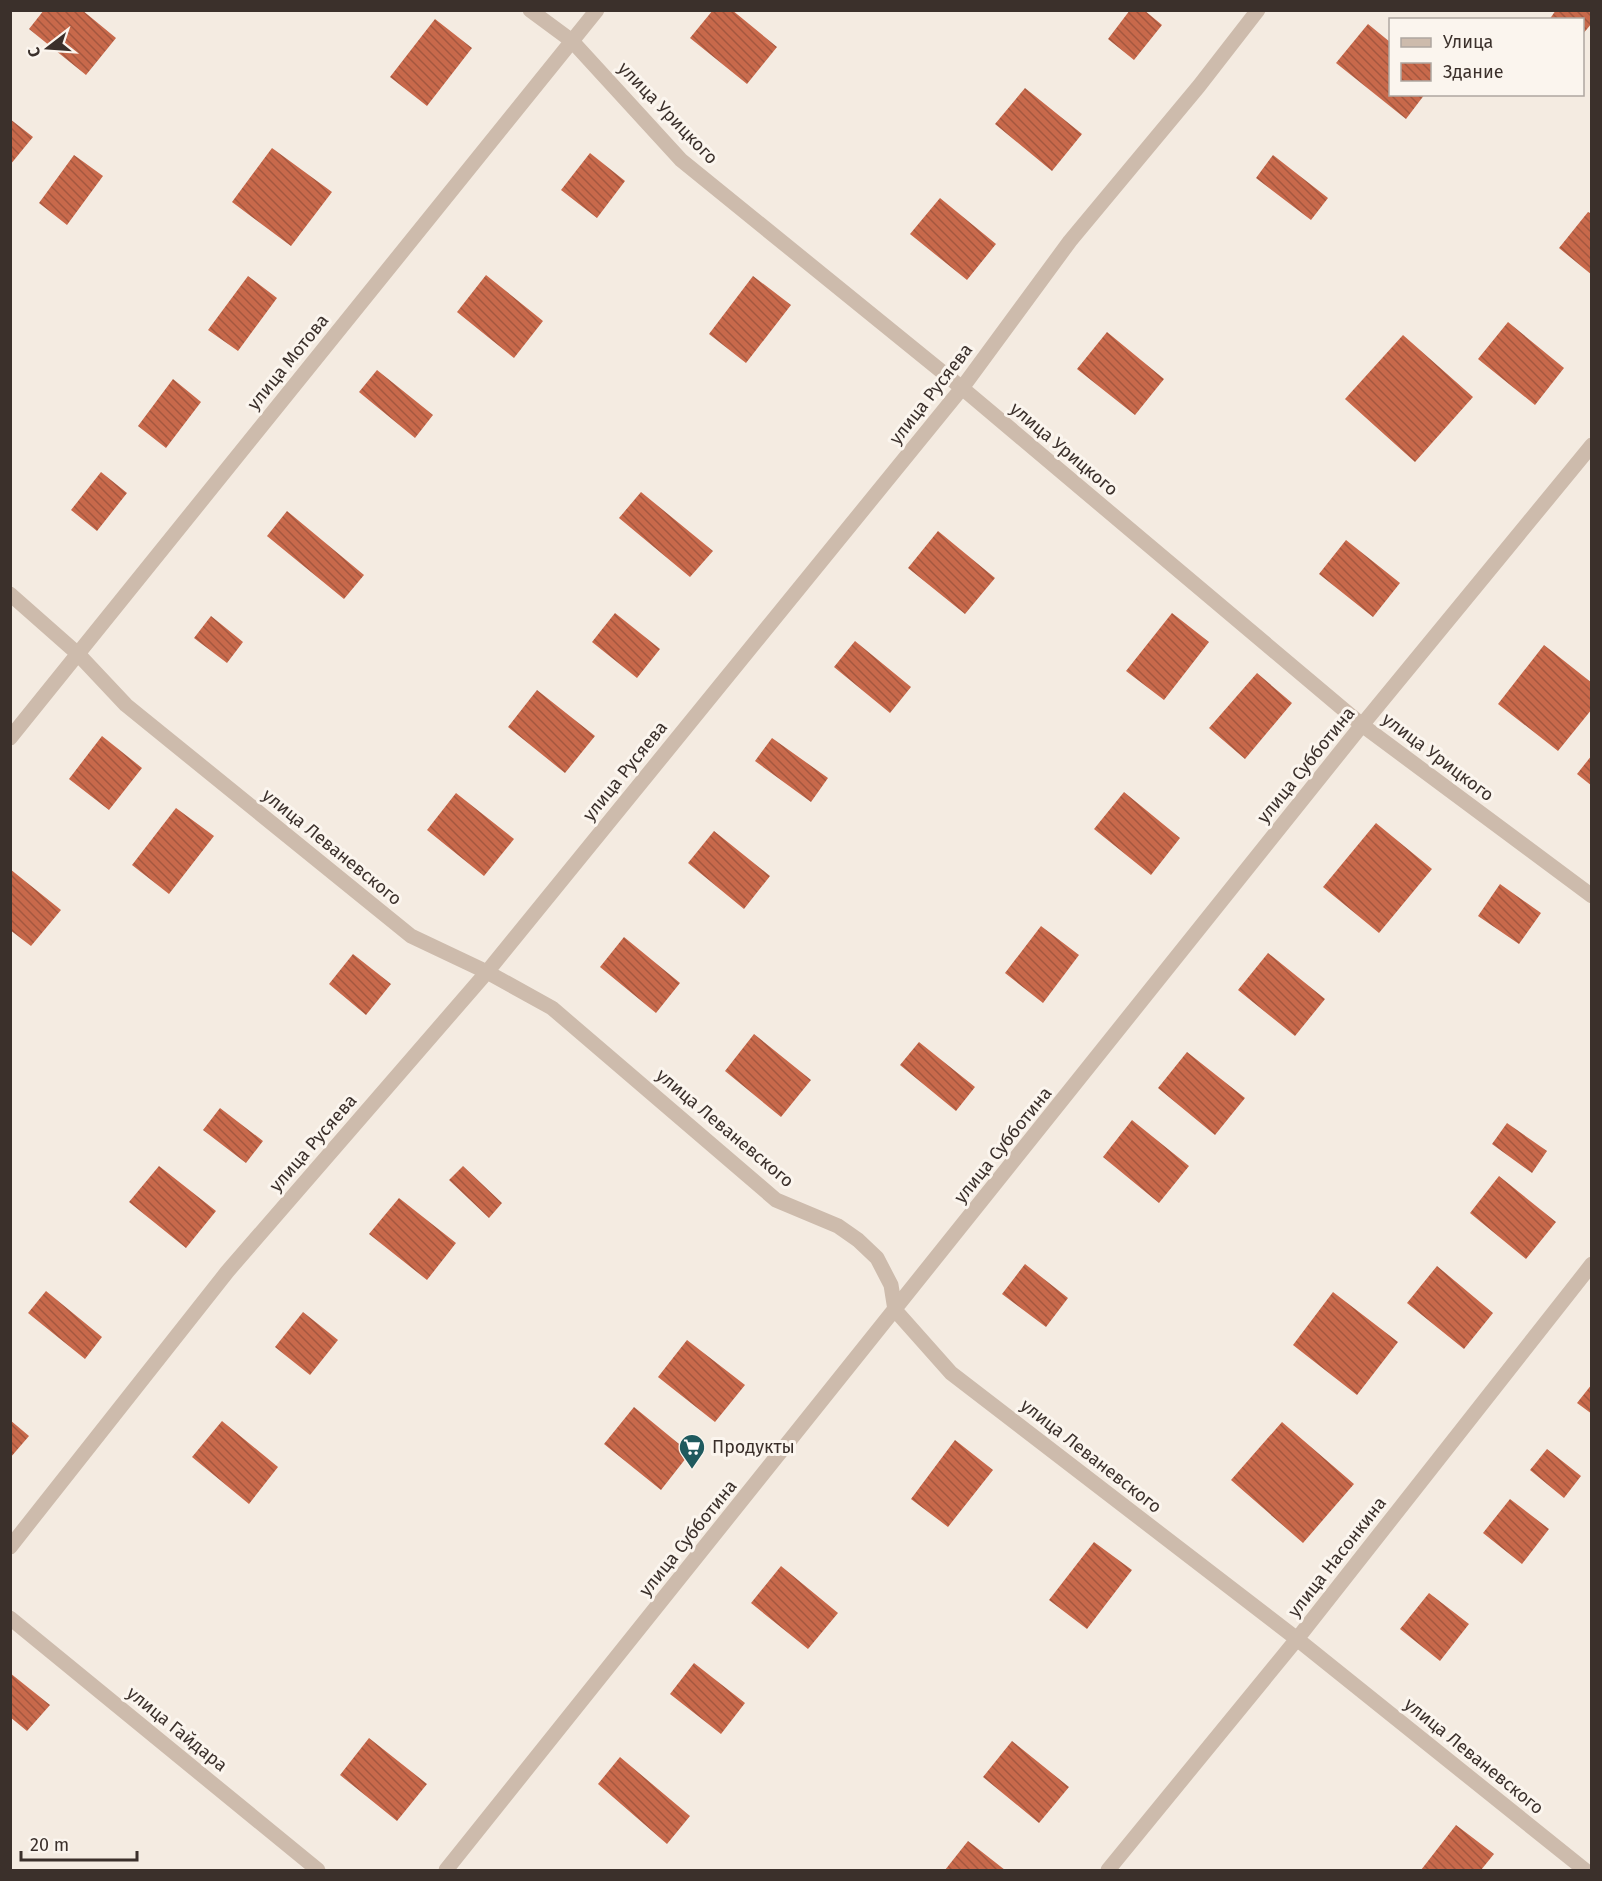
<svg xmlns="http://www.w3.org/2000/svg" width="1602" height="1881" viewBox="0 0 1602 1881" font-family="'Fira Sans',sans-serif">
<style>
.building{fill:url(#building-back-hatch)}
.lines{fill:none;stroke-linecap:round;stroke-linejoin:round}
.street{stroke:#cdbbac;stroke-width:15}
.labels{text-anchor:middle;stroke-width:6;stroke-linejoin:round;paint-order:stroke}
.street-label{font-size:18px;fill:#3b302b;stroke:#fbf5ee}
.poi-label{font-size:18px;fill:#3b302b;stroke:#fbf5ee;text-anchor:start}
</style>
<defs>
<pattern id="building-back-hatch" width="6" height="6" patternUnits="userSpaceOnUse" patternTransform="scale(1.5)"><rect width="6" height="6" fill="#c8694b"/><path d="M-1 5l2 2M0 0l6 6M5-1l2 2" fill="none" stroke="#a4573f"/></pattern>
</defs>
<rect width="100%" height="100%" fill="#f4ebe1"/>
<path class="building" d="M 44,10 L 82,10 L 116,38 L 86,75 L 29,29 Z
M 713,10 L 732,10 L 777,47 L 747,84 L 690,38 Z
M 1130,10 L 1144,10 L 1162,25 L 1134,60 L 1108,39 Z
M 1556,10 L 1592,10 L 1592,23 L 1582,35 L 1582,20 L 1549,20 Z
M 435,19 L 472,48 L 427,106 L 390,77 Z
M 1368,24 L 1390,42 L 1390,94 L 1425,94 L 1406,119 L 1336,63 Z
M 1025,88 L 1082,134 L 1052,171 L 995,124 Z
M 10,119 L 33,137 L 10,165 Z
M 272,148 L 332,192 L 291,246 L 232,202 Z
M 590,153 L 625,181 L 597,218 L 561,190 Z
M 74,155 L 103,176 L 67,225 L 39,203 Z
M 1273,155 L 1328,198 L 1311,220 L 1256,178 Z
M 940,198 L 996,244 L 967,280 L 910,234 Z
M 1588,212 L 1592,214 L 1592,275 L 1559,248 Z
M 486,275 L 543,321 L 514,358 L 457,312 Z
M 248,276 L 277,298 L 238,351 L 208,330 Z
M 753,276 L 791,305 L 746,363 L 709,334 Z
M 1508,322 L 1564,368 L 1535,405 L 1478,359 Z
M 1107,332 L 1164,379 L 1135,415 L 1077,369 Z
M 1403,335 L 1473,397 L 1415,462 L 1345,399 Z
M 377,370 L 433,415 L 415,438 L 359,392 Z
M 173,379 L 201,402 L 166,448 L 138,426 Z
M 101,472 L 127,493 L 97,531 L 71,510 Z
M 641,492 L 713,551 L 690,577 L 619,518 Z
M 287,511 L 364,575 L 344,599 L 267,536 Z
M 938,531 L 995,578 L 965,614 L 908,568 Z
M 1346,540 L 1400,583 L 1373,617 L 1319,574 Z
M 615,613 L 660,649 L 637,678 L 592,642 Z
M 1172,613 L 1209,642 L 1164,700 L 1126,671 Z
M 211,616 L 243,642 L 227,663 L 194,638 Z
M 855,641 L 911,687 L 890,713 L 834,667 Z
M 1544,645 L 1592,683 L 1592,709 L 1558,751 L 1498,704 Z
M 1257,673 L 1292,703 L 1245,759 L 1209,728 Z
M 537,690 L 595,736 L 565,773 L 508,727 Z
M 102,736 L 142,768 L 109,810 L 69,779 Z
M 772,738 L 828,778 L 811,802 L 755,761 Z
M 1592,755 L 1592,786 L 1577,774 Z
M 1124,792 L 1180,838 L 1151,875 L 1094,829 Z
M 456,793 L 514,839 L 484,876 L 427,830 Z
M 176,808 L 214,836 L 169,894 L 132,865 Z
M 1376,823 L 1432,869 L 1379,933 L 1323,887 Z
M 714,831 L 770,876 L 744,909 L 688,863 Z
M 10,869 L 61,910 L 31,946 L 10,930 Z
M 1500,884 L 1541,913 L 1519,944 L 1478,916 Z
M 1041,926 L 1079,955 L 1043,1003 L 1005,973 Z
M 624,937 L 680,983 L 656,1013 L 600,967 Z
M 1268,953 L 1325,999 L 1295,1036 L 1238,990 Z
M 353,954 L 391,984 L 366,1015 L 329,984 Z
M 754,1034 L 811,1080 L 781,1117 L 725,1071 Z
M 919,1042 L 975,1087 L 956,1111 L 900,1065 Z
M 1187,1052 L 1245,1098 L 1215,1135 L 1158,1088 Z
M 220,1108 L 263,1141 L 246,1163 L 203,1130 Z
M 1132,1120 L 1189,1166 L 1159,1203 L 1103,1157 Z
M 1507,1123 L 1547,1151 L 1532,1173 L 1492,1144 Z
M 159,1166 L 216,1211 L 186,1248 L 129,1202 Z
M 463,1166 L 502,1203 L 489,1218 L 449,1180 Z
M 1499,1176 L 1556,1222 L 1526,1259 L 1470,1213 Z
M 399,1198 L 456,1243 L 427,1280 L 369,1234 Z
M 1025,1264 L 1068,1298 L 1046,1327 L 1002,1294 Z
M 1437,1266 L 1493,1313 L 1464,1349 L 1407,1303 Z
M 46,1291 L 102,1337 L 85,1359 L 28,1313 Z
M 1333,1292 L 1398,1342 L 1357,1395 L 1293,1345 Z
M 303,1312 L 338,1340 L 310,1375 L 275,1347 Z
M 687,1340 L 745,1385 L 715,1422 L 658,1377 Z
M 1592,1384 L 1592,1414 L 1577,1403 Z
M 634,1407 L 690,1453 L 661,1490 L 604,1444 Z
M 10,1420 L 29,1436 L 10,1458 Z
M 222,1421 L 278,1467 L 249,1504 L 192,1457 Z
M 1282,1422 L 1354,1484 L 1303,1543 L 1231,1480 Z
M 955,1440 L 993,1470 L 948,1527 L 911,1499 Z
M 1547,1449 L 1581,1476 L 1564,1498 L 1530,1470 Z
M 1510,1499 L 1549,1529 L 1522,1564 L 1483,1533 Z
M 1094,1542 L 1132,1570 L 1087,1629 L 1049,1600 Z
M 781,1566 L 838,1613 L 808,1649 L 751,1603 Z
M 1429,1593 L 1469,1624 L 1440,1661 L 1400,1629 Z
M 694,1663 L 745,1703 L 721,1734 L 670,1694 Z
M 10,1673 L 50,1705 L 27,1731 L 10,1717 Z
M 369,1738 L 427,1784 L 397,1821 L 340,1775 Z
M 1012,1741 L 1069,1787 L 1039,1823 L 983,1777 Z
M 620,1757 L 690,1816 L 667,1844 L 598,1784 Z
M 1456,1825 L 1494,1854 L 1481,1870 L 1421,1870 Z
M 968,1841 L 1005,1870 L 945,1870 Z"/>
<g class="lines">
<path class="street" d="M 530,10 L 572,41 L 681,160 L 962,388 L 1362,725 L 1592,896
M 10,594 L 78,654 L 126,705 L 411,936 L 487,972 L 552,1008 L 776,1200 L 838,1226 L 858,1240 L 877,1258 L 891,1285 L 895,1310 L 951,1373 L 1297,1639 L 1585,1870
M 10,738 L 597,10
M 10,1547 L 227,1272 L 487,972 L 962,388 L 1070,241 L 1199,86 L 1258,10
M 10,1618 L 318,1870
M 446,1870 L 1362,725 L 1592,445
M 1108,1870 L 1297,1639 L 1592,1264"/>
</g>
<defs>
<g id="supermarket-pin" transform="scale(1.35)"><path d="M0 17L-7.5 6A9.5 9.5 0 1 1 7.5 6Z" fill="#1f5a5e" stroke="#fbf5ee"/><path d="M-6-5.5h2.5l.6 2H6L4.5 2H-2.5L-4.4-4H-6ZM-1.5 3.2a1.3 1.3 0 1 0 .1 0ZM3 3.2a1.3 1.3 0 1 0 .1 0Z" fill="#fff"/></g>
</defs>
<g fill-rule="evenodd">
<use href="#supermarket-pin" x="692" y="1447"/>
</g>
<g class="labels">
<g class="street-label">
<text transform="translate(668 113) rotate(46)" y="6">улица Урицкого</text>
<text transform="translate(288 362) rotate(-51)" y="6">улица Мотова</text>
<text transform="translate(931 394) rotate(-52)" y="6">улица Русяева</text>
<text transform="translate(1064 449) rotate(40)" y="6">улица Урицкого</text>
<text transform="translate(1438 757) rotate(37)" y="6">улица Урицкого</text>
<text transform="translate(1306 765) rotate(-51)" y="6">улица Субботина</text>
<text transform="translate(625 771) rotate(-51)" y="6">улица Русяева</text>
<text transform="translate(332 847) rotate(39)" y="6">улица Леваневского</text>
<text transform="translate(725 1128) rotate(40)" y="6">улица Леваневского</text>
<text transform="translate(313 1143) rotate(-49)" y="6">улица Русяева</text>
<text transform="translate(1003 1145) rotate(-51)" y="6">улица Субботина</text>
<text transform="translate(1091 1456) rotate(38)" y="6">улица Леваневского</text>
<text transform="translate(688 1538) rotate(-51)" y="6">улица Субботина</text>
<text transform="translate(1337 1557) rotate(-52)" y="6">улица Насонкина</text>
<text transform="translate(177 1729) rotate(39)" y="6">улица Гайдара</text>
<text transform="translate(1474 1756) rotate(39)" y="6">улица Леваневского</text>
</g>
<g class="poi-label">
<text x="712" y="1453">Продукты</text>
</g>
</g>
<rect width="1602" height="1881" fill="none" stroke="#3b302b" stroke-width="24"/>
<rect x="1389" y="18" width="195" height="78" fill="#fbf5ee" stroke="#aea6a0" stroke-width="1.5"/>
<rect x="1401" y="38" width="30" height="9" fill="#cdbbac" stroke="#aea6a0" stroke-width="1.5"/>
<text x="1443" y="48" font-size="18" fill="#3b302b">Улица</text>
<rect x="1401" y="63" width="30" height="18" fill="url(#building-back-hatch)" stroke="#aea6a0" stroke-width="1.5"/>
<text x="1443" y="78" font-size="18" fill="#3b302b">Здание</text>
<g transform="translate(48 48) rotate(253)" stroke="#fbf5ee" stroke-width="4.5" paint-order="stroke">
<path d="M0-4.5L10 22L0 15L-10 22Z" fill="#3b302b"/>
<text y="-9" font-size="16" font-weight="bold" text-anchor="middle" fill="#3b302b">С</text>
</g>
<path d="M21 1851v9h116v-9" fill="none" stroke="#3b302b" stroke-width="3"/>
<text x="30" y="1851" font-size="18" fill="#3b302b" stroke="#fbf5ee" stroke-width="4.5" paint-order="stroke">20 m</text>
</svg>
